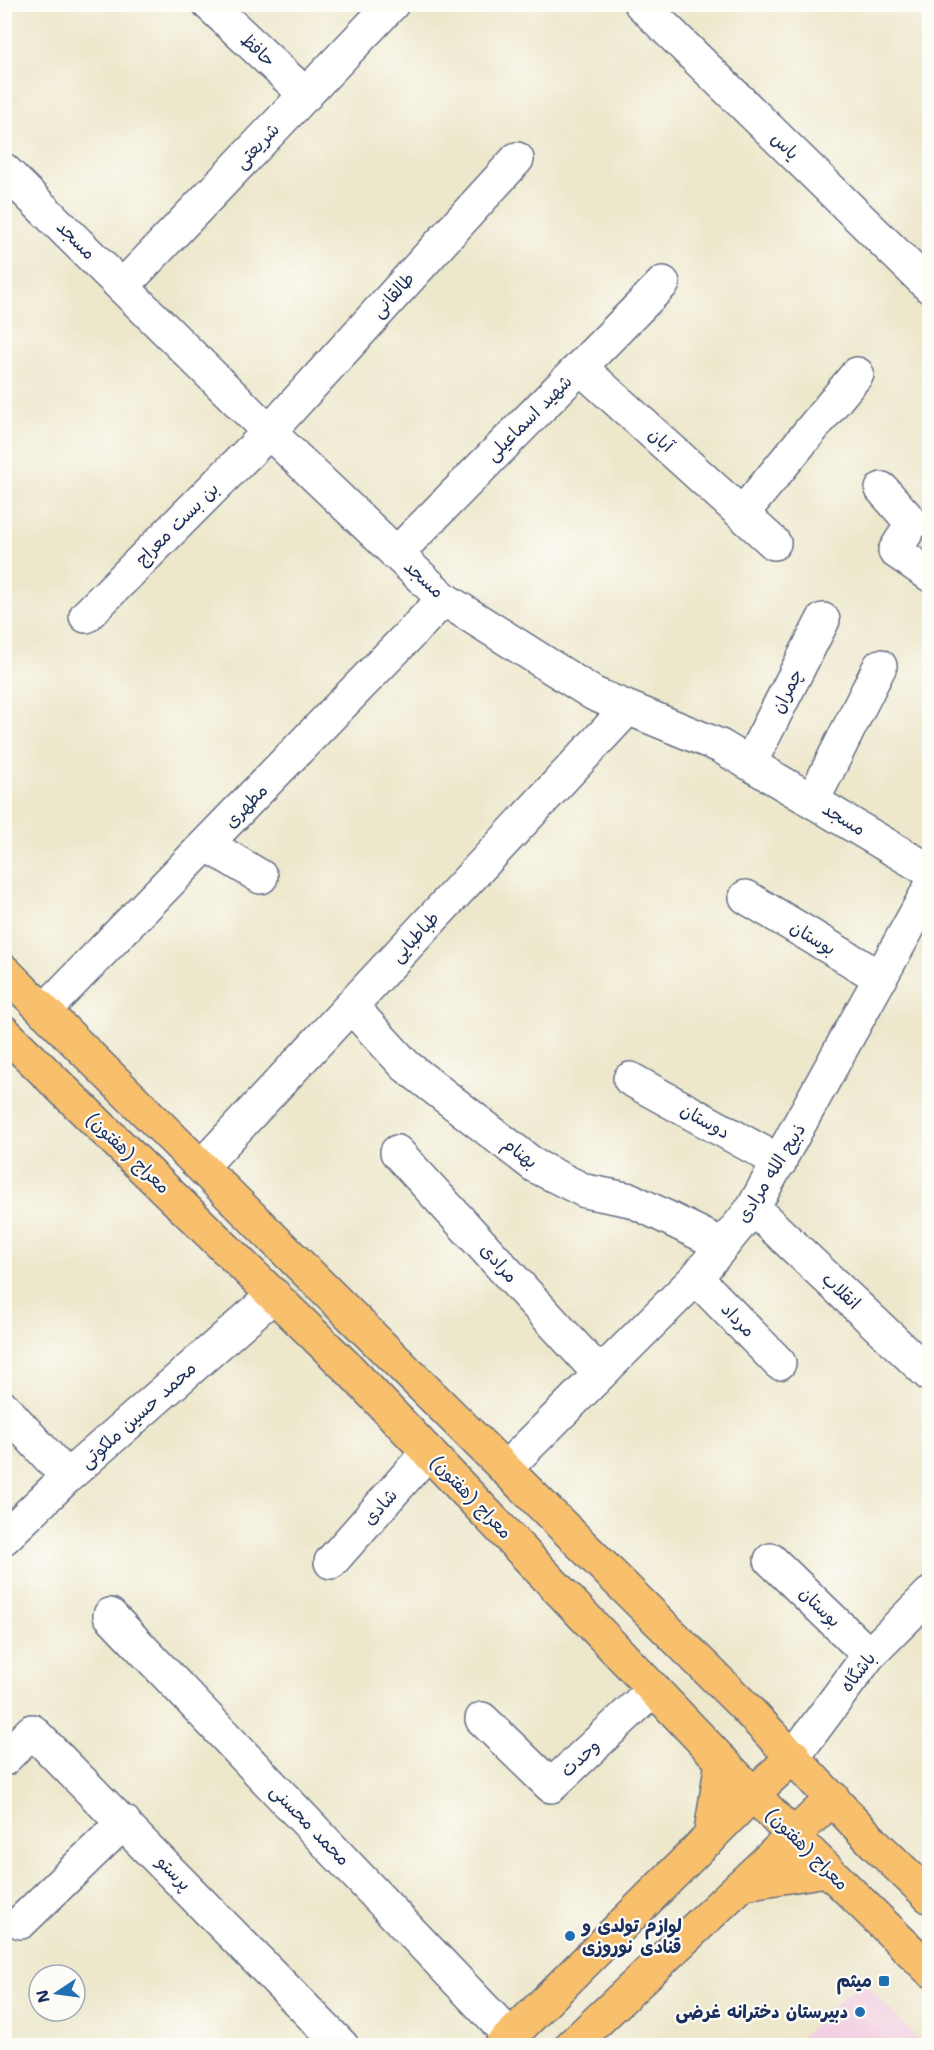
<svg xmlns="http://www.w3.org/2000/svg" width="934" height="2050" viewBox="0 0 934 2050" font-family="'Shantell Sans','Playpen Sans Arabic',sans-serif">
<style>
.built{fill:#f2cfe1}
.lines{fill:none;stroke-linecap:round;stroke-linejoin:round}
.minor-casing{stroke:#646f84;stroke-width:36}
.major-casing{stroke:#646f84;stroke-width:36}
.minor{stroke:#fff;stroke-width:33}
.major{stroke:#f8bf6c;stroke-width:33}
.poi-dot{fill:#1f6fb2;stroke:#fdfcf7;stroke-width:2}
.labels{text-anchor:middle;stroke-width:4.5;stroke-linejoin:round;paint-order:stroke}
.street-label{font-size:18px;fill:#1b2f5e;stroke:#fdfcf7}
.poi-label{font-size:18px;font-weight:bold;fill:#1b2f5e;stroke:#fdfcf7;text-anchor:end}
</style>
<rect width="100%" height="100%" fill="#fdfcf7"/>
<filter id="ink" filterUnits="userSpaceOnUse"><feTurbulence type="fractalNoise" baseFrequency=".0167" numOctaves="2"/><feDisplacementMap in="SourceGraphic" scale="12" xChannelSelector="R" yChannelSelector="G"/><feConvolveMatrix kernelMatrix="1 2 1 2 8 2 1 2 1" color-interpolation-filters="sRGB"/></filter>
<filter id="wash" filterUnits="userSpaceOnUse"><feTurbulence type="fractalNoise" baseFrequency=".008" numOctaves="4" result="noise"/><feDisplacementMap in="SourceGraphic" scale="24" xChannelSelector="R" yChannelSelector="G"/><feGaussianBlur stdDeviation="1.35" result="paint"/><feColorMatrix in="noise" values="0 0 0 0 0 0 0 0 0 0 0 0 0 0 0 0 0 1.4 0 .05"/><feComposite in="paint" operator="in"/></filter>
<g filter="url(#wash)">
<rect width="100%" height="100%" fill="#ede7cb"/>
<path class="built" d="M 862,1979 L 922,2045 L 793,2045 Z"/>
</g>
<g filter="url(#ink)">
<g class="lines">
<g class="minor-casing">
<path id="minor" d="M 209,4 L 306,95
M 641,4 L 930,287
M 4,170 L 269,432 L 444,599 L 594,694 L 720,746 L 930,871
M 122,287 L 392,4
M 580,367 L 774,543
M 882,489 L 912,523 L 895,551 L 930,575
M 742,514 L 857,374
M 396,554 L 663,283
M 86,616 L 269,432 L 517,159
M 750,763 L 823,620
M 813,800 L 880,666
M 208,845 L 261,877
M 746,897 L 881,978
M 351,1006 L 406,1066 L 535,1166 L 585,1191 L 631,1200 L 723,1245
M 44,1011 L 444,599
M 630,1079 L 780,1162
M 397,1152 L 600,1374
M 202,1166 L 628,708
M 753,1208 L 930,1375
M 696,1278 L 779,1363
M 4,1408 L 67,1477
M 506,1468 L 696,1278 L 753,1208 L 930,888
M 4,1538 L 67,1477 L 274,1295
M 771,1560 L 869,1655
M 331,1562 L 428,1452
M 110,1615 L 510,2036
M 482,1719 L 551,1786 L 654,1689
M 794,1756 L 869,1655 L 930,1594
M 4,1759 L 32,1731 L 342,2046
M 21,1922 L 124,1822"/>
</g>
<g class="major-casing">
<path id="major" d="M 4,971 L 744,1706 L 874,1843 L 930,1897
M 4,1032 L 351,1371 L 793,1836 L 930,1970
M 710,1839 L 722,1761
M 744,1883 L 827,1870
M 501,2046 L 753,1794 L 794,1756
M 571,2046 L 833,1798"/>
</g>
<use href="#minor" class="minor"/>
<use href="#major" class="major"/>
</g>
</g>
<g class="poi-dot">
<circle cx="570" cy="1936" r="6"/>
<rect x="878" y="1975" width="12" height="12" rx="3"/>
<circle cx="860" cy="2012" r="6"/>
</g>
<g class="labels">
<g class="street-label">
<text transform="translate(258 50) rotate(43)" y="6">حافظ</text>
<text transform="translate(257 146) rotate(-46)" y="6">شریعتی</text>
<text transform="translate(785 146) rotate(44)" y="6">یاس</text>
<text transform="translate(76 240) rotate(45)" y="6">مسجد</text>
<text transform="translate(393 295) rotate(-48)" y="6">طالقانی</text>
<text transform="translate(529 418) rotate(-45)" y="6">شهید اسماعیلی</text>
<text transform="translate(661 440) rotate(42)" y="6">آبان</text>
<text transform="translate(177 524) rotate(-45)" y="6">بن بست معراج</text>
<text transform="translate(424 579) rotate(42)" y="6">مسجد</text>
<text transform="translate(787 691) rotate(-63)" y="6">چمران</text>
<text transform="translate(246 806) rotate(-46)" y="6">مطهری</text>
<text transform="translate(844 819) rotate(31)" y="6">مسجد</text>
<text transform="translate(415 937) rotate(-47)" y="6">طباطبایی</text>
<text transform="translate(813 938) rotate(31)" y="6">بوستان</text>
<text transform="translate(705 1121) rotate(29)" y="6">دوستان</text>
<text transform="translate(128 1153) rotate(44)" y="6">معراج (هفتون)</text>
<text transform="translate(520 1153) rotate(37)" y="6">بهنام</text>
<text transform="translate(771 1173) rotate(-58)" y="6">ذبیح الله مرادی</text>
<text transform="translate(499 1263) rotate(48)" y="6">مرادی</text>
<text transform="translate(841 1291) rotate(43)" y="6">انقلاب</text>
<text transform="translate(738 1320) rotate(46)" y="6">مرداد</text>
<text transform="translate(138 1415) rotate(-42)" y="6">محمد حسین ملکوتی</text>
<text transform="translate(471 1497) rotate(46)" y="6">معراج (هفتون)</text>
<text transform="translate(380 1507) rotate(-48)" y="6">شادی</text>
<text transform="translate(820 1607) rotate(44)" y="6">بوستان</text>
<text transform="translate(858 1672) rotate(-52)" y="6">باشگاه</text>
<text transform="translate(580 1758) rotate(-43)" y="6">وحدت</text>
<text transform="translate(310 1825) rotate(46)" y="6">محمد محسنی</text>
<text transform="translate(807 1849) rotate(45)" y="6">معراج (هفتون)</text>
<text transform="translate(174 1873) rotate(46)" y="6">پرستو</text>
</g>
<g class="poi-label">
<text x="582" y="1932" text-anchor="start">لوازم تولدی و<tspan x="582" dy="21">قنادی نوروزی</tspan></text>
<text x="872" y="1987">میثم</text>
<text x="848" y="2018">دبیرستان دخترانه غرضی</text>
</g>
</g>
<rect width="934" height="2050" fill="none" stroke="#fdfcf7" stroke-width="24"/>
<g transform="translate(57 1993) rotate(257)"><circle r="28" fill="#fdfcf7" stroke="#a3aaba" stroke-width="1.5"/>
<path d="M0-4.5L10 22L0 15L-10 22Z" fill="#1f6fb2"/>
<text y="-9" font-size="16" font-weight="bold" text-anchor="middle" fill="#1b2f5e">N</text>
</g>
</svg>
